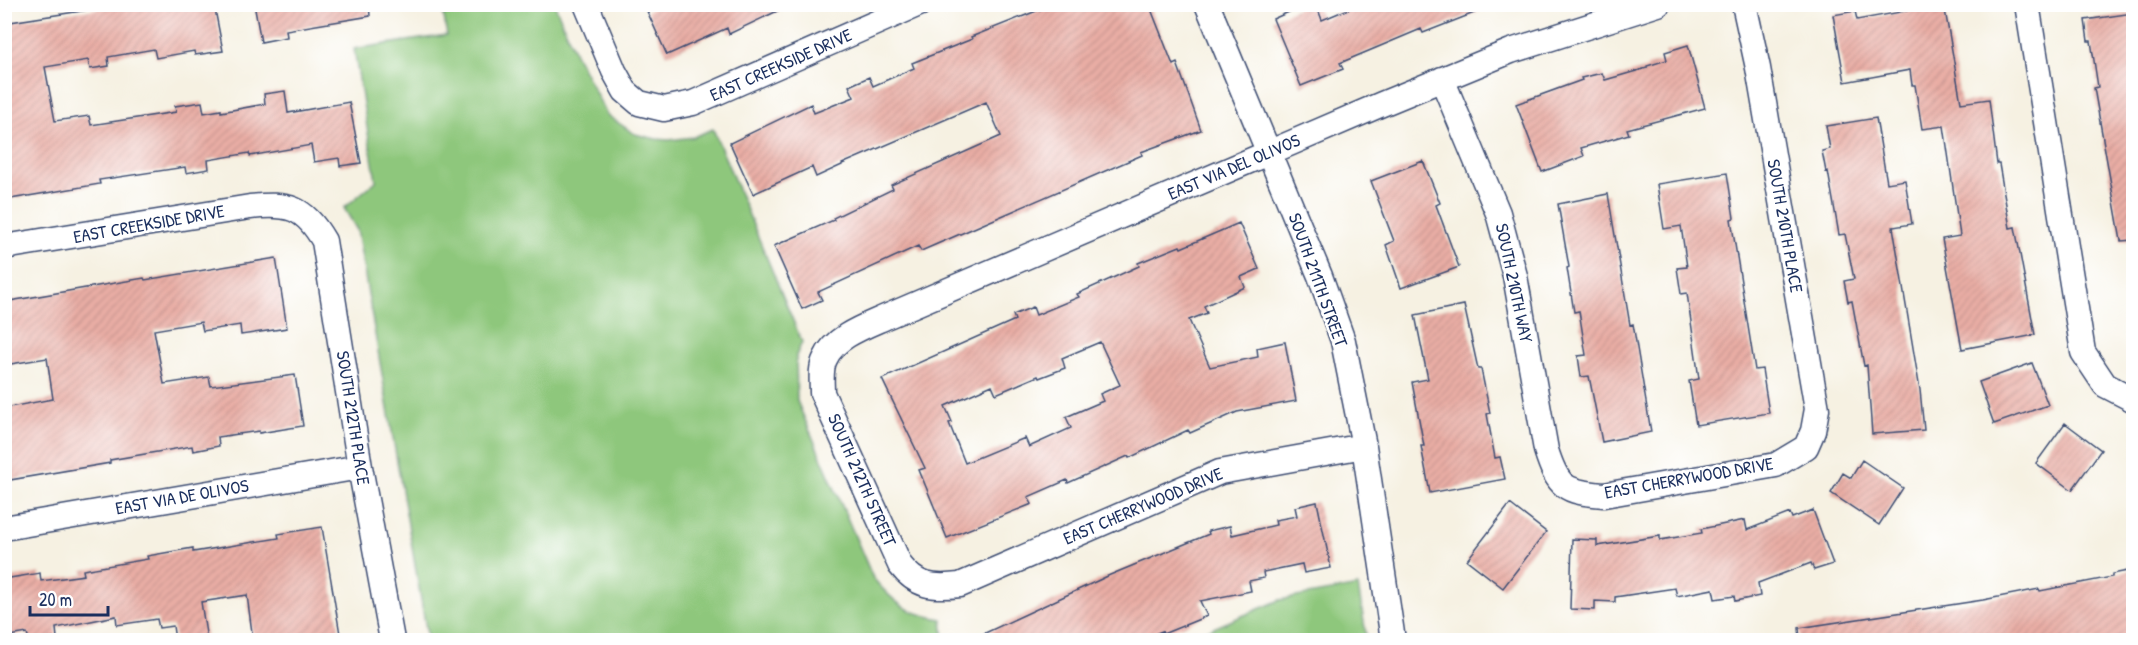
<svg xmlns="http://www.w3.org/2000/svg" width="2138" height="645" viewBox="0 0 2138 645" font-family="'Patrick Hand',sans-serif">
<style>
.green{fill:#8ec77b;stroke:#547b6c;stroke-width:1.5}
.building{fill:url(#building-hatch);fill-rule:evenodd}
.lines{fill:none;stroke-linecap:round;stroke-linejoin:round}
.street-casing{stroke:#3c4c72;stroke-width:27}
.street{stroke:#fff;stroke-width:24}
.labels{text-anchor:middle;stroke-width:5;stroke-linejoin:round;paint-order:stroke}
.street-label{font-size:18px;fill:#1b2f5e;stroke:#fff}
</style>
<defs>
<pattern id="building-hatch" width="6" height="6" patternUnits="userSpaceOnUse" patternTransform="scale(1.5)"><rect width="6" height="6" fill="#e9ada4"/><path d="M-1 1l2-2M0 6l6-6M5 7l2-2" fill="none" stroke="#c79590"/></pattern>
</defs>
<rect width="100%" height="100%" fill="#fff"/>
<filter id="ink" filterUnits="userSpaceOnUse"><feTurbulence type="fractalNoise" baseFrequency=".0167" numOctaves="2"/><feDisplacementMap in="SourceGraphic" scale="12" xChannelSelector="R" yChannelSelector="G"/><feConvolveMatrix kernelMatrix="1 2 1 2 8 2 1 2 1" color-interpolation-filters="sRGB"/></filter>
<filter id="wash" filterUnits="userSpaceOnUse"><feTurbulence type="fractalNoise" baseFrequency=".008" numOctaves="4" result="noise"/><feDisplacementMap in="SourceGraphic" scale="24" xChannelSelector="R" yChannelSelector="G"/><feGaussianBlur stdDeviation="1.35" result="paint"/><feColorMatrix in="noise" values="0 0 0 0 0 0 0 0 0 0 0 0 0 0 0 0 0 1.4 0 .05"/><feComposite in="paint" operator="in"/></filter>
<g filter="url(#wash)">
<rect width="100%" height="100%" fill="#f6f1e2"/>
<path class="green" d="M 442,5 L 555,5 L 575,53 L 607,115 L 635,134 L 656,139 L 669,140 L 693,137 L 713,129 L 802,342 L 796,356 L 797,401 L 873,578 C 895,604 908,614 942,619 L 944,640 L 428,640 L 357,230 L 344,208 L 376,181 L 354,49 L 447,35 Z
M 1358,586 L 1367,640 L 1185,640 L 1280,600 Z"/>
<g id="blocks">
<path class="building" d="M 127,4 L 214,4 L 223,51 L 195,55 L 194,51 L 156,58 L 154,49 L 108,57 L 109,66 L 90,69 L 88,60 L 45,67 L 55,121 L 89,116 L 91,125 L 176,112 L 175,106 L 202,102 L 204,113 L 221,110 L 221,112 L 265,104 L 264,94 L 285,91 L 288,113 L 349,102 L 361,163 L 340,166 L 339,158 L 314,162 L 311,145 L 250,156 L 249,153 L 208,160 L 209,169 L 186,173 L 185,167 L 99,180 L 100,184 L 4,200 L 4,23 Z
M 254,4 L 369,4 L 370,16 L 286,30 L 287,37 L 261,42 Z
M 662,4 L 792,4 L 729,34 L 727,28 L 667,55 L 647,11 Z
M 1054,4 L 1149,4 L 1173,65 L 1177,63 L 1201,130 L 1141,152 L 1142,155 L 921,251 L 918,246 L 818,292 L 822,300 L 802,309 L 774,246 L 834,220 L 833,218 L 893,189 L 891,185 L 1001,136 L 986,102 L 842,164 L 842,165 L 816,177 L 812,167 L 753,194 L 730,143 L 811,104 L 814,113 L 854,97 L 849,86 L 869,77 L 873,86 L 914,68 L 912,63 L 972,39 L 971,37 Z
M 1307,4 L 1316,4 L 1322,20 L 1360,4 L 1492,4 L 1492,6 L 1423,33 L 1421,29 L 1340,63 L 1343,69 L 1301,86 L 1273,19 Z
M 1944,4 L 1961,103 L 1989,99 L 1997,164 L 1999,164 L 2010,228 L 2015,227 L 2035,335 L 1962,349 L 1942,239 L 1960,236 L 1944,126 L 1922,129 L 1915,85 L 1912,85 L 1910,70 L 1845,82 L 1833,15 L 1855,11 L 1857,20 Z
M 2133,13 L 2133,240 L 2121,241 L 2094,88 L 2098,87 L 2091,41 L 2088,41 L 2085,20 Z
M 1688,45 L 1705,108 L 1627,129 L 1629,134 L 1581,148 L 1584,156 L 1542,172 L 1516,104 L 1582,80 L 1581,78 L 1602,73 L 1605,80 L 1647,68 L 1647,66 L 1667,60 L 1665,52 Z
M 1876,118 L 1887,183 L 1905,180 L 1912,224 L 1893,227 L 1920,390 L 1924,430 L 1872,434 L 1867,365 L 1864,366 L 1852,301 L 1848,302 L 1844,281 L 1854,279 L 1845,234 L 1839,235 L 1828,171 L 1826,172 L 1822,151 L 1830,149 L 1826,126 Z
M 1423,161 L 1440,203 L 1436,205 L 1459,267 L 1401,288 L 1386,245 L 1394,241 L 1371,181 Z
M 1727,173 L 1734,218 L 1731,219 L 1755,370 L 1762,369 L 1769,413 L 1696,425 L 1689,381 L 1699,379 L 1687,293 L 1681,294 L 1677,268 L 1687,267 L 1681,226 L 1664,229 L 1657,184 Z
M 1608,194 L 1630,325 L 1633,324 L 1651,432 L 1602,442 L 1589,376 L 1581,377 L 1578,356 L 1586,355 L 1579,311 L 1574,312 L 1567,268 L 1569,267 L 1558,204 Z
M 1239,223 L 1259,269 L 1241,277 L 1245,287 L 1204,306 L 1207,313 L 1189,320 L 1210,367 L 1258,357 L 1257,348 L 1285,342 L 1296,401 L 1237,412 L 1190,433 L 1188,430 L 1129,458 L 1128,456 L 1068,483 L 1067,480 L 1028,497 L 1032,504 L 947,538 L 919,470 L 925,468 L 882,379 L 1015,320 L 1013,315 L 1033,307 L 1036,315 L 1079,297 L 1077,294 L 1139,266 L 1138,263 L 1180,246 L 1181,248 ZM 1100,342 L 1120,385 L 1100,394 L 1103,401 L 1066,417 L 1071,428 L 1029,447 L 1025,438 L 965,463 L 949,423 L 952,422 L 945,406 L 992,385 L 996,394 L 1038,376 L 1039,378 L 1065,368 L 1062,358 Z
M 276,258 L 287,328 L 241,335 L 240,325 L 203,331 L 201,322 L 154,330 L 164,384 L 209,377 L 211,386 L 295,375 L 303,426 L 259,433 L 259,431 L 218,437 L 219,446 L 193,451 L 192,446 L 110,460 L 110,463 L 4,481 L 4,408 L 53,399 L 47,358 L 4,365 L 4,302 L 144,278 L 145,280 Z
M 1464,305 L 1478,369 L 1481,369 L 1490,413 L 1487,414 L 1495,458 L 1500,457 L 1505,479 L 1430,493 L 1421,446 L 1424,446 L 1412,382 L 1428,379 L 1415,315 Z
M 2032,363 L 2048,405 L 1994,424 L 1979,382 Z
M 2065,423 L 2101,450 L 2072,490 L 2036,463 Z
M 1862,460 L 1903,488 L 1879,525 L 1831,493 L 1843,473 L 1851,478 Z
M 1317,502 L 1331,568 L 1304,573 L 1302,564 L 1263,572 L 1264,578 L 1249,581 L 1251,591 L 1200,601 L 1207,616 L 1163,634 L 1162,631 L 1140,640 L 970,640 L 1110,575 L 1209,534 L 1208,531 L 1230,526 L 1232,535 L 1276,525 L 1275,520 L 1297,516 L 1295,507 Z
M 1510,504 L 1546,532 L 1503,588 L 1467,560 Z
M 1813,510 L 1833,564 L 1814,570 L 1811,563 L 1758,583 L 1760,596 L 1735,601 L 1734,596 L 1715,599 L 1713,589 L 1677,596 L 1675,588 L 1615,597 L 1615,602 L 1595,601 L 1595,610 L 1570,609 L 1572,539 L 1597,540 L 1597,546 L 1660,536 L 1660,540 L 1702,533 L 1701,529 L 1745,520 L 1747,530 L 1790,513 L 1792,518 Z
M 322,527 L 341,640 L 253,640 L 247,595 L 201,602 L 207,640 L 175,640 L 173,626 L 159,628 L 157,619 L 117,625 L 116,616 L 56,628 L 57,638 L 29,640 L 27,633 L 4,637 L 4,579 L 40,573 L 41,581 L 84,575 L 83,570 L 148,559 L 147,556 L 193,548 L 193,552 L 279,538 L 278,534 Z
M 2133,570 L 2133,640 L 1800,640 L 1799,628 L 1983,600 L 2039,589 L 2040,591 L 2112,577 L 2112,574 Z"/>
</g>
</g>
<g filter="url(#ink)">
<use href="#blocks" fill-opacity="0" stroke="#3c4c72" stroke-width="1.5"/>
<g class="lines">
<g class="street-casing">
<path id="street" d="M 586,4 L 614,71 L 625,91 L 639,103 L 664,109 L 693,103 L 919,4
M 1207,4 L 1320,276 L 1343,341 L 1364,446 L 1393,640
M 2027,4 L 2083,352 L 2105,385 L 2134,400
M 1442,79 L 1498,213 L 1515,276 L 1546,450 C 1558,488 1565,492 1604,495 L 1776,465 L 1806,447 L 1813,431 L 1817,409 L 1758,68 L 1744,4
M 4,247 L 250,207 C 288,203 304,206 324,241 L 360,467 L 392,640
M 1364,446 L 1220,472 L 960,585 C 933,588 917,587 900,565 L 822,393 C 822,382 820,369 825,359 C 835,336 866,326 888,316 L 1382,104 L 1511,51 L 1658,4
M 4,528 L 360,467"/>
</g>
<use href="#street" class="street"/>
</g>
</g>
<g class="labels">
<g class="street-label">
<text transform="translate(781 65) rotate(-24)" y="6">EAST CREEKSIDE DRIVE</text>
<text transform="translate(1234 167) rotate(-23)" y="6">EAST VIA DEL OLIVOS</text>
<text transform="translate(149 224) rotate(-10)" y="6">EAST CREEKSIDE DRIVE</text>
<text transform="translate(1785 226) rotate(80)" y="6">SOUTH 210TH PLACE</text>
<text transform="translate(1318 280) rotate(70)" y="6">SOUTH 211TH STREET</text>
<text transform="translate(1514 283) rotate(78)" y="6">SOUTH 210TH WAY</text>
<text transform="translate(353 418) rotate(81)" y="6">SOUTH 212TH PLACE</text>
<text transform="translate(1689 478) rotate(-10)" y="6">EAST CHERRYWOOD DRIVE</text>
<text transform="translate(862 480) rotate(66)" y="6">SOUTH 212TH STREET</text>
<text transform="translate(182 497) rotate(-10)" y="6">EAST VIA DE OLIVOS</text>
<text transform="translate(1143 506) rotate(-23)" y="6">EAST CHERRYWOOD DRIVE</text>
</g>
</g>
<rect width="2138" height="645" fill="none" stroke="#fff" stroke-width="24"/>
<path d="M30 606v9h78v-9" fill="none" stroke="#1b2f5e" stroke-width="3"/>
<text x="39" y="606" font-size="18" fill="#1b2f5e" stroke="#ffffff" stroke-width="4.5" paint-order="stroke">20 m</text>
</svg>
